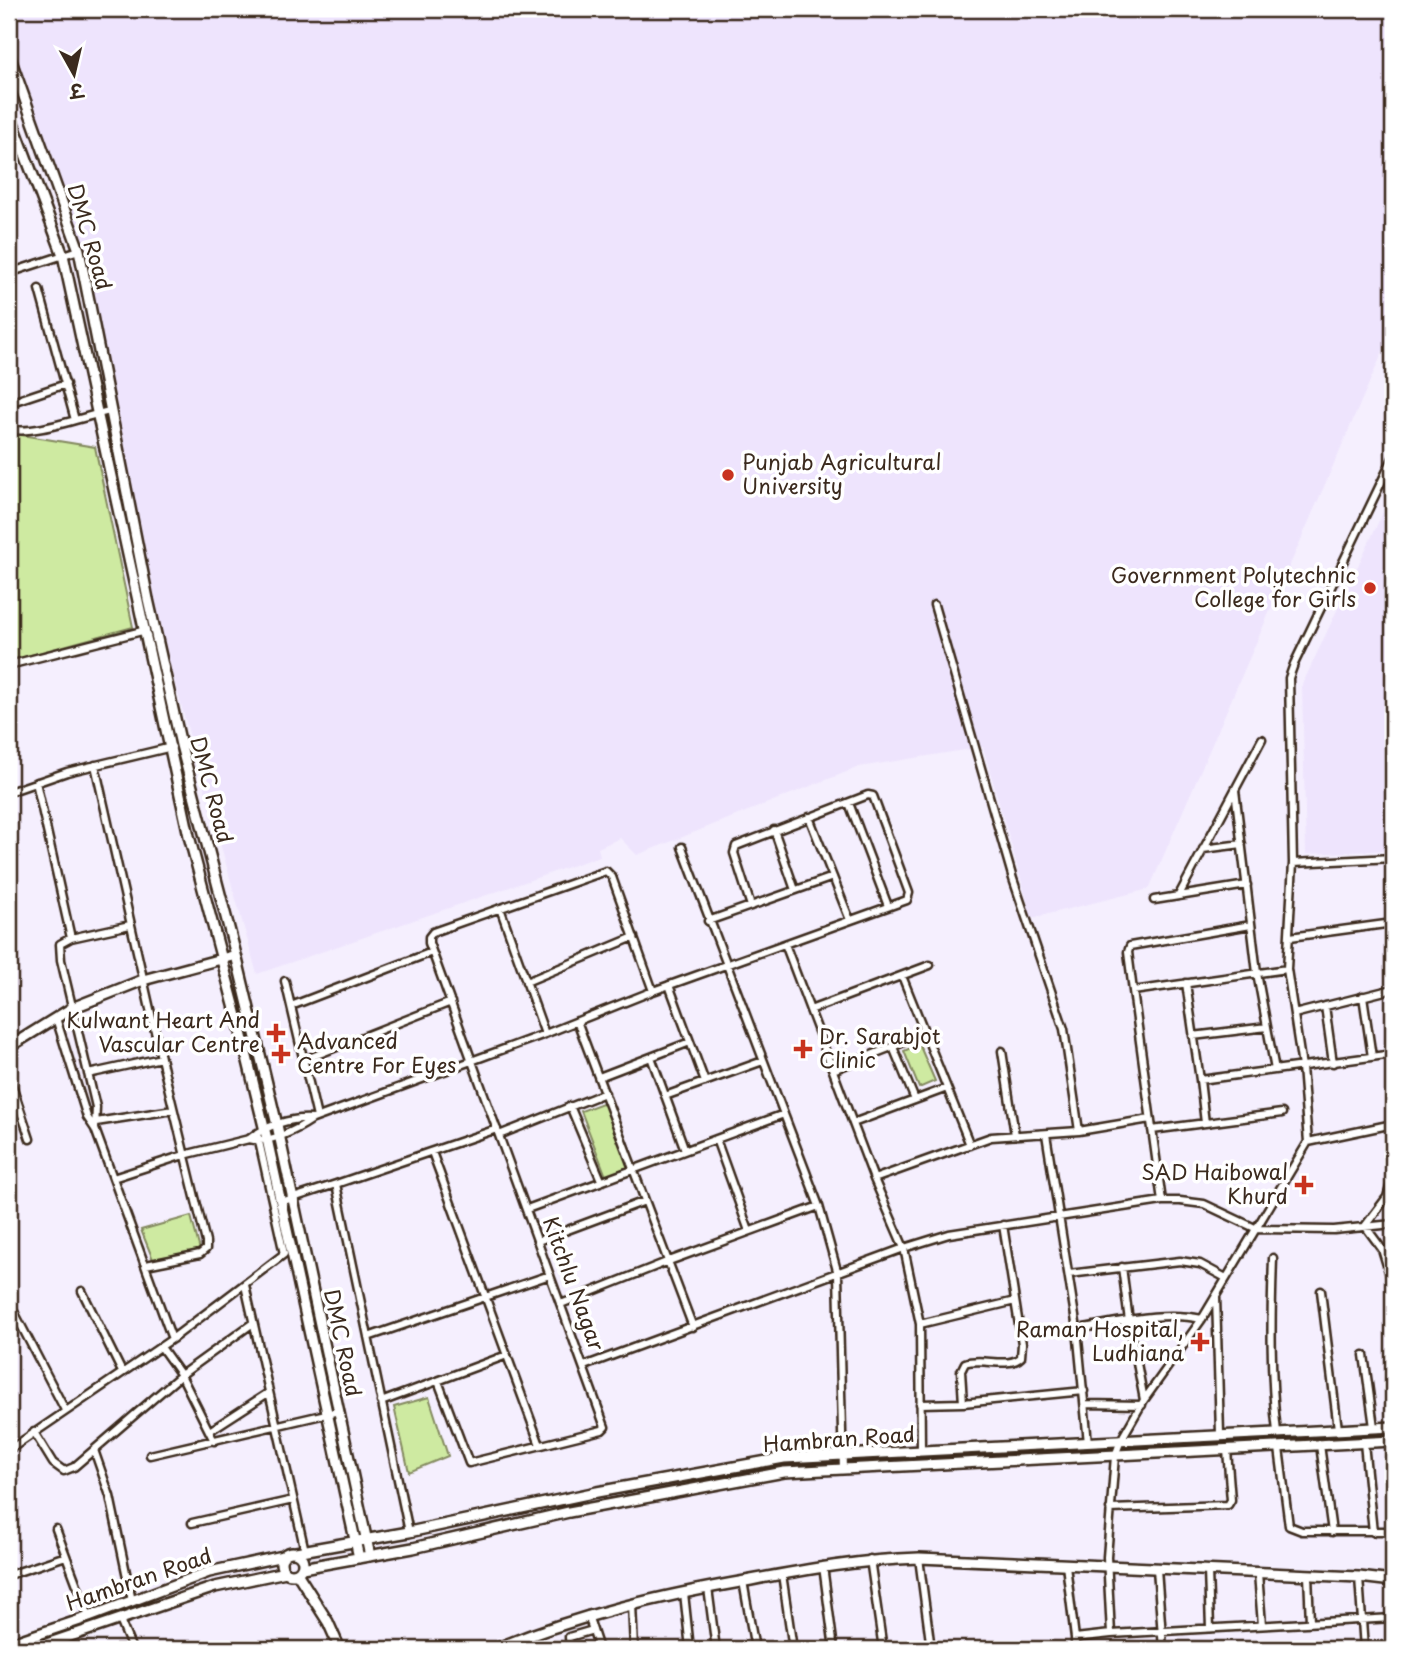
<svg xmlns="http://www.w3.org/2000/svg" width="1402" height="1658" viewBox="0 0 1402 1658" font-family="'Playpen Sans','Playpen Sans Deva',sans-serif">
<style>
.built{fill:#eee4fd}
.green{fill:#ceeaa1;stroke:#848a60;stroke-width:2}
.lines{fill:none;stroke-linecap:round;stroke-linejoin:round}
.street-casing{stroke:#3b2a1e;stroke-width:11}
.secondary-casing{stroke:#3b2a1e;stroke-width:14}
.street{stroke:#fff;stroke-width:6}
.secondary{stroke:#fff;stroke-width:9}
.poi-dot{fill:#c8321e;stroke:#fff;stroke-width:2.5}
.labels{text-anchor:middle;stroke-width:7;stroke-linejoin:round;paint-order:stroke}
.street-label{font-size:21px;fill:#3b2a1e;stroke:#fff}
.poi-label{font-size:21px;fill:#3b2a1e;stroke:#fff;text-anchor:end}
</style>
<rect width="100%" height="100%" fill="#f5effe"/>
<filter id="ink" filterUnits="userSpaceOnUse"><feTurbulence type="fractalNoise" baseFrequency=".0143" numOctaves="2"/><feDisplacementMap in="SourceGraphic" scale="14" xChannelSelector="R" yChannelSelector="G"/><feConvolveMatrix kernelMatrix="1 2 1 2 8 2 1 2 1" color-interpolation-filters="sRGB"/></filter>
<g filter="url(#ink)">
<path class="built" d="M 9,9 L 1393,9 L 1393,328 L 1149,889 L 1032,918 L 983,747 L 859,767 L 637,855 L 620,838 L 598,848 L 600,856 L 257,974 L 158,623 L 78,249 L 9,63 Z
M 1393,491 L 1393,850 L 1306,854 L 1302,685 Z"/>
<path class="green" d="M 9,433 L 95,447 L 133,627 L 9,661 Z
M 919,1044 L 935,1081 L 919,1088 L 904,1051 Z
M 605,1102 L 630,1166 L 606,1176 L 581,1111 Z
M 191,1216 L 200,1250 L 154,1262 L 141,1230 Z
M 429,1397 L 448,1456 L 409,1472 L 394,1407 Z"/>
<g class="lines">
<g class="street-casing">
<path id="street" d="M 9,273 L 79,250
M 39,289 L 75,420
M 9,403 L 66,384
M 9,429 C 33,436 84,416 110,411
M 934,605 L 1013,879 L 1064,1029 L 1079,1131
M 9,665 L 146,630
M 95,765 L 161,1058 L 206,1242 L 206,1249 L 200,1254 L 146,1265
M 36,782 L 71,938
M 1235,790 L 1257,973 L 1275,1070
M 9,792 L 67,772 L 172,747
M 849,803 L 888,906
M 809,817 L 850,920
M 774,830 L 795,890
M 682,847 L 819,1206 L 838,1274 L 843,1470
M 1203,849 L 1242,844
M 1293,863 L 1393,858
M 1179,895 L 1262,739
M 1154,900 L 1247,885
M 500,908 L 545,1034
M 708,921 L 833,877
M 1290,937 L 1393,923
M 785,944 L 874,1179 L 904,1248 L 920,1324 L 921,1452
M 902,976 L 970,1145
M 285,981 L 317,1117
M 526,982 L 634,937
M 1186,983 L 1200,1080 L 1393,1054
M 669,985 L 705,1082
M 1133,991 L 1128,952 L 1130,946 L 1251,925
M 1363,996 L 1372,1057
M 291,1006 L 432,952
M 1325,1006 L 1333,1063
M 810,1010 L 930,965
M 1294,1014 L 1393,989
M 56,1018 L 87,1117 L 95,1129 L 172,1339
M 577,1021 L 693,1327
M 1193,1036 L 1267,1027
M 893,1047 L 915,1100
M 1002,1051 L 1015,1135
M 651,1057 L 685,1150
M 304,1060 L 451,1002
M 833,1070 L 925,1034
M 88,1074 L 161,1058
M 9,1076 L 30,1139
M 599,1077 L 690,1042
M 1200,1080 L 1205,1123
M 665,1096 L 763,1061
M 570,1106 L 601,1180
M 313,1119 C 292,1117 265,1126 249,1139 C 270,1144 295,1131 313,1119 L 545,1034 L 653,991 L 907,900 L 909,893 L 873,796 L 868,795 L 736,846 L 734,853 L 751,906
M 96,1122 L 173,1110
M 853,1123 L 947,1088
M 95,1129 L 96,1107 L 61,960 L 60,944 L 71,938 L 130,925
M 1152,1130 L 1282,1113
M 1046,1134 L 1077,1329 L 1088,1443
M 499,1135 L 605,1093
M 716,1139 L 749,1231
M 1308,1142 L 1393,1124
M 432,1152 L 540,1445
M 1393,1177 L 1387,1197 L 1365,1226 L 1382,1249 L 1393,1285
M 113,1178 L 184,1155 L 249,1139
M 874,1179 L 991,1137 L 1079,1131 L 1150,1119
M 336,1184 L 497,1129
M 1162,1201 L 1133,991 L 1287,969
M 281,1202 L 336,1184 L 409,1532
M 527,1209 L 784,1114
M 538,1241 L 645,1201
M 1273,1258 C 1271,1316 1270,1374 1277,1432
M 1122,1267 L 1129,1321 L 1144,1400
M 1069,1274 L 1180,1261 L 1200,1264 L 1226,1278
M 245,1285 L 305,1551
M 82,1291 L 122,1372
M 1321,1291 L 1338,1429
M 1216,1296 L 1220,1434
M 9,1302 L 65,1410
M 561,1304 L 669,1261 L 819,1206
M 920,1324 L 1015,1301
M 1077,1329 C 1117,1323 1161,1310 1202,1319
M 368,1337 L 550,1275
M 161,1347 L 181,1375 L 214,1441
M 1364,1355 L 1374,1427
M 584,1366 L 904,1248 L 949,1234 L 1162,1201 L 1180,1201 L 1204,1204 L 1257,1229 L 1334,1230 L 1393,1224
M 438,1381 L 469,1463 L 602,1430 L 605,1427 L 429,943 L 429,937 L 433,932 L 606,871 L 612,877 L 653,991
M 381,1402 L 507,1355
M 963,1403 L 1084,1391
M 920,1404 L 963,1403 L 961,1371 L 965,1363 C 982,1357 1009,1369 1021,1357 L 1022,1344 L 1003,1225
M 1086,1404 L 1142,1405
M 211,1430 L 268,1393
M 34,1432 L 53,1463 L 64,1471 L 74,1467 L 181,1375 L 253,1323
M 1364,1443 L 1373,1532
M 1320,1445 L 1332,1532
M 1279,1448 L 1289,1526 L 1302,1531 L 1393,1531
M 9,1450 L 172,1339 L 284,1254 L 258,1137
M 94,1450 L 110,1496 L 132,1601
M 150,1455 L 339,1411
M 1110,1509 L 1228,1505 L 1231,1500 L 1227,1450
M 192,1523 L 293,1500
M 56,1529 L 89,1617
M 919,1558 L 931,1649
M 870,1559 L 883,1649
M 1066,1565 L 1075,1638 L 1111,1634 L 1393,1618
M 823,1566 L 834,1649
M 1157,1569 L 1163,1649
M 1208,1571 L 1210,1628
M 1258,1573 L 1262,1625
M 782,1574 L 793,1649
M 9,1575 L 66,1556
M 1308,1575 L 1310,1622
M 1359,1577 L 1364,1649
M 743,1581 L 755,1649
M 708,1588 L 716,1649
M 684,1593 L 690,1649
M 632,1604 L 634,1649
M 588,1615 L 599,1649
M 120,1620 L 132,1649
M 1111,1634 L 1107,1557 L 1115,1456 L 1121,1440 L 1144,1400 L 1202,1319 L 1308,1142 L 1302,1067 L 1287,969 L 1293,863 L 1289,678 L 1294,664 L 1393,458
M 1075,1638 L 1075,1649
M 570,1649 L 569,1637 L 593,1630
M 921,1649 L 931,1648"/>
</g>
<g class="secondary-casing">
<path id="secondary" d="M 9,55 L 79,250 L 148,599 L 181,745 L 236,955 L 277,1125 L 370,1556
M 9,112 L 63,255 L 189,836 L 238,1020 L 267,1139 L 359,1558
M 9,1047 L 72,1008 L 143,980 L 236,955
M281 1563a11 11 0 1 1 22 0a11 11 0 1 1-22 0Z
M 296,1552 L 409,1532 L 597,1492 L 784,1458 L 1393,1427
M 302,1568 L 413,1548 L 569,1512 L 784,1472 L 1393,1441
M 297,1573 L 328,1622 L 340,1649
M 9,1644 L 89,1617 L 209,1572 L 283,1556
M 32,1649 L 215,1587 L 286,1572
M 495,1649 C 577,1615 663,1595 751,1580 C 808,1569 861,1560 919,1558 L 1359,1577 L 1393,1581"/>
</g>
<use href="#street" class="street"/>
<use href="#secondary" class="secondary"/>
</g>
</g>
<g class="poi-dot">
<circle cx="728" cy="475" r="7"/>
<circle cx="1370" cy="588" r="7"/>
<path d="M272.5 1022.5h7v7h7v7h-7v7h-7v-7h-7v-7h7z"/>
<path d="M799.5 1038.5h7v7h7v7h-7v7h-7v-7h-7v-7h7z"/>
<path d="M277.5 1043.5h7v7h7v7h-7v7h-7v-7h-7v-7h7z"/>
<path d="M1300.5 1174.5h7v7h7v7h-7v7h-7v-7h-7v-7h7z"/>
<path d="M1196.5 1331.5h7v7h7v7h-7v7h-7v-7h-7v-7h7z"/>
</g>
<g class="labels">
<g class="street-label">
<text transform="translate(89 237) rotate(74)" y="7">DMC Road</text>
<text transform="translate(211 790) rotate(75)" y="7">DMC Road</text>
<text transform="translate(573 1284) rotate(70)" y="7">Kitchlu Nagar</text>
<text transform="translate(342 1343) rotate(78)" y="7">DMC Road</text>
<text transform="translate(839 1440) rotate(-4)" y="7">Hambran Road</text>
<text transform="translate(139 1580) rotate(-19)" y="7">Hambran Road</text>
</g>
<g class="poi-label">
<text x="742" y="470" text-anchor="start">Punjab Agricultural<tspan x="742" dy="24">University</tspan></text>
<text x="1356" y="583">Government Polytechnic<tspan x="1356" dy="24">College for Girls</tspan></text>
<text x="260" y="1028">Kulwant Heart And<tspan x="260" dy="24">Vascular Centre</tspan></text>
<text x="819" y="1044" text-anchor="start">Dr. Sarabjot<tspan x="819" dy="24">Clinic</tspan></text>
<text x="297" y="1049" text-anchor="start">Advanced<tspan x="297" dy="24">Centre For Eyes</tspan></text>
<text x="1288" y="1180">SAD Haibowal<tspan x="1288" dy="24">Khurd</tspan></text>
<text x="1184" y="1337">Raman Hospital,<tspan x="1184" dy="24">Ludhiana</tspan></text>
</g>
</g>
<rect width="1402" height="1658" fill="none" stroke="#fff" stroke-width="35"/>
<rect x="18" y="18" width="1367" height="1623" fill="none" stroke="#3b2a1e" stroke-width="2.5" filter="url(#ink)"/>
<g transform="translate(74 74) rotate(172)" stroke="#ffffff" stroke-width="5" paint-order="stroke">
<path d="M0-5L12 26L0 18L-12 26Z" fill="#3b2a1e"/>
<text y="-10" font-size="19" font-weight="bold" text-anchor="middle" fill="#3b2a1e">उ</text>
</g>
</svg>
